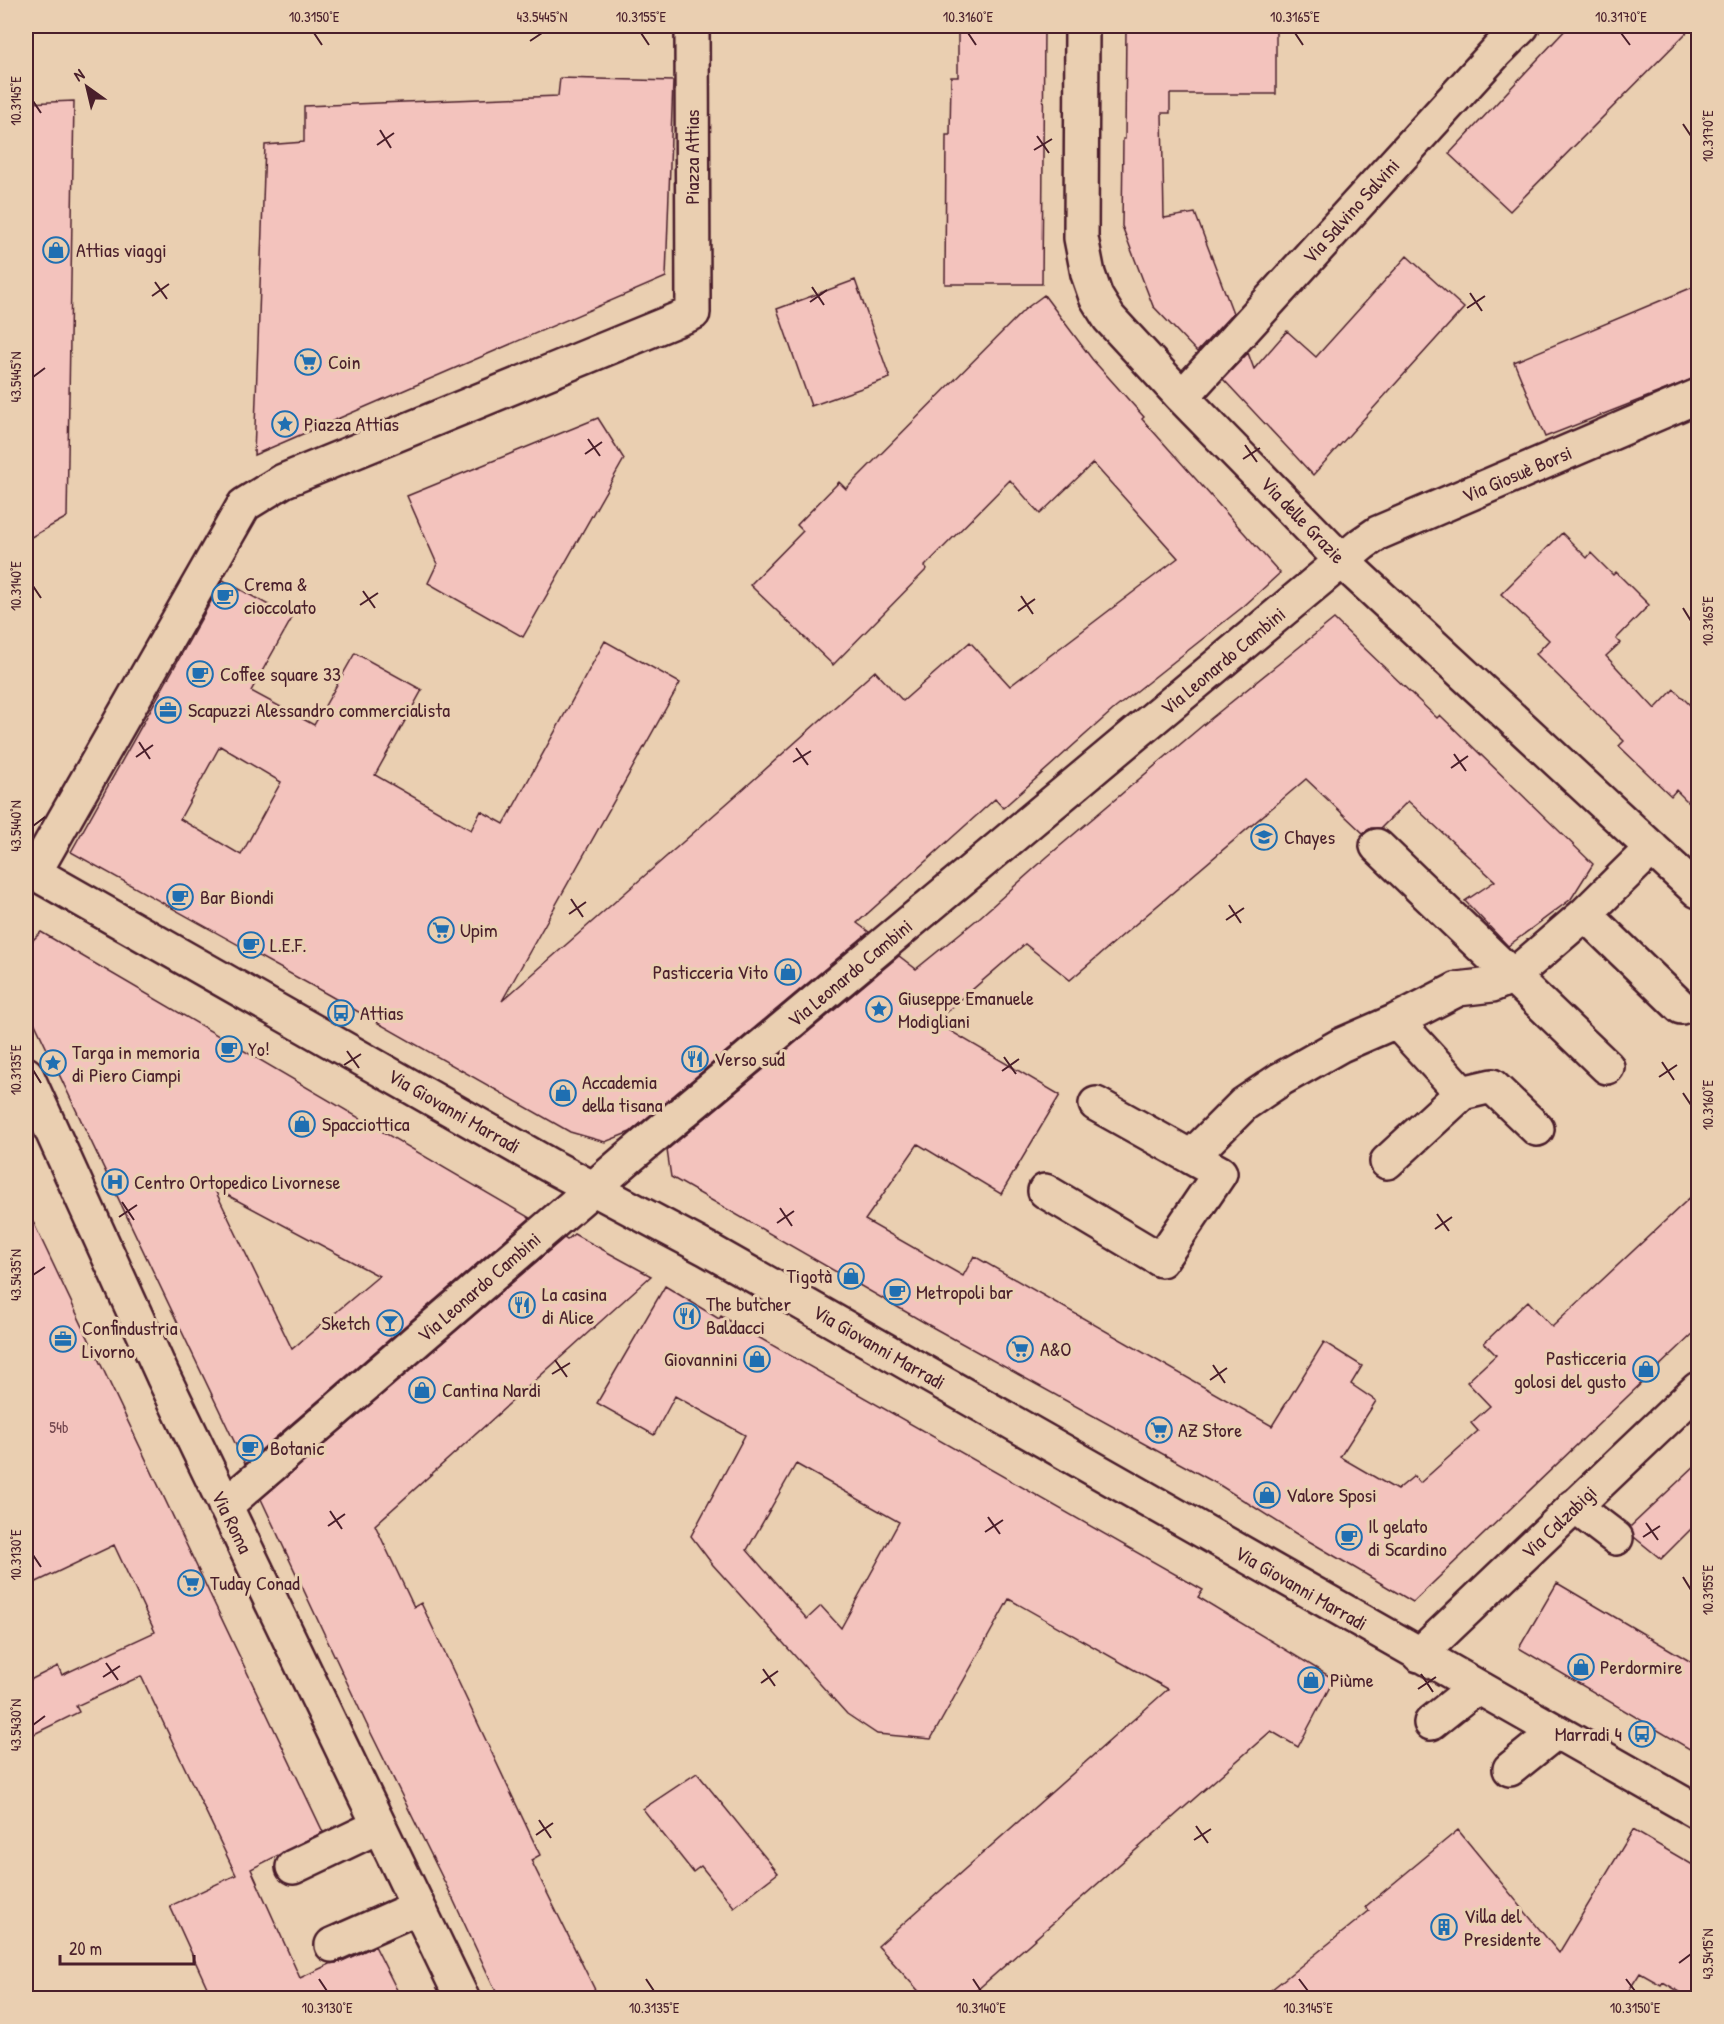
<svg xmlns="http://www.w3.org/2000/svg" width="1724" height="2024" viewBox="0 0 1724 2024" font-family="'Patrick Hand',sans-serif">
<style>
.building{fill:#f3c3bd;stroke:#4a1f2b;stroke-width:1.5;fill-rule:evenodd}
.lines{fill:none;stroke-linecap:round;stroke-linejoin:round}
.minor-casing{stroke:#4a1f2b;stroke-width:38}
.minor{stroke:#eacfb1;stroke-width:33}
.ticks{fill:none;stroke:#4a1f2b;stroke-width:2}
.labels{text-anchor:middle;stroke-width:6;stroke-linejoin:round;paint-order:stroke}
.number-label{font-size:16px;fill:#744850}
.street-label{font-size:20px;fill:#4a1f2b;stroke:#eacfb1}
.poi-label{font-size:20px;fill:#4a1f2b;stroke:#eacfb1;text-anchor:start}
.neatline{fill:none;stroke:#4a1f2b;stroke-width:2}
.ticks-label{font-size:15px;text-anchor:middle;fill:#4a1f2b}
</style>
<rect width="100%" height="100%" fill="#eacfb1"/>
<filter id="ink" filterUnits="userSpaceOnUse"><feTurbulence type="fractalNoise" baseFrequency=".0167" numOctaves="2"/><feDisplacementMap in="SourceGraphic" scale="12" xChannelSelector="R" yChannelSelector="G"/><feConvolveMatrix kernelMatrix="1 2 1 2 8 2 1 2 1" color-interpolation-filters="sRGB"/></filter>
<g filter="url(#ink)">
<path class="building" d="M 958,26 L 1044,26 L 1042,284 L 945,284 L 946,135 L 950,135 L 951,77 L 958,77 Z
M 1126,26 L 1221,26 L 1221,30 L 1276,30 L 1276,94 L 1170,94 L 1170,113 L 1162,113 L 1164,218 L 1195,213 L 1233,313 L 1197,352 L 1153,306 L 1122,226 L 1123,139 L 1125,139 Z
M 1569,26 L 1693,26 L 1510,211 L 1449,154 Z
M 560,78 L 673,81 L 666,277 L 254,455 L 265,145 L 304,142 L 304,106 L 558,96 Z
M 74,101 L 67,517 L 26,540 L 26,103 Z
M 1407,256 L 1464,308 L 1313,475 L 1223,379 L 1248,353 L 1254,369 L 1287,331 L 1316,357 Z
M 855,280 L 890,378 L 811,406 L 777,309 Z
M 1698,285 L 1698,377 L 1545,437 L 1514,362 Z
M 1044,295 L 1092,359 L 1144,417 L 1142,419 L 1280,573 L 1244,606 L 1113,710 L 1003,808 L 995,799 L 857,923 L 869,932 L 630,1132 L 605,1142 L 570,1132 L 327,994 L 71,852 L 223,580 L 292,618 L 251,691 L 314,725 L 355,653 L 422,690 L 375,775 L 471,830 L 481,811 L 504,824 L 605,641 L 680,683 L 502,1001 L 741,791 L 875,671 L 903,701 L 970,642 L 1010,686 L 1178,558 L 1093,463 L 1040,514 L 1010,480 L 925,566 L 927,569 L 833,665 L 750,585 L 803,531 L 797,525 L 839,482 L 846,489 L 1024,310 ZM 220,746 L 281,782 L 241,855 L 180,819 Z
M 598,418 L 624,459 L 523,637 L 428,583 L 437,564 L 407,496 Z
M 1562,533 L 1587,558 L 1591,553 L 1613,575 L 1616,572 L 1649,605 L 1616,639 L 1620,643 L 1606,656 L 1655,709 L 1674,689 L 1698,713 L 1698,812 L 1676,790 L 1671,796 L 1619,746 L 1624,741 L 1536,654 L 1549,640 L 1501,594 Z
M 1334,619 L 1437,718 L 1440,715 L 1593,864 L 1571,899 L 1508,946 L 1465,901 L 1495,881 L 1408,801 L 1381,828 L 1371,828 L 1363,833 L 1306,779 L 1070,980 L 1025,944 L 935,1022 L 1060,1095 L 1001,1194 L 918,1144 L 865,1220 L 963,1276 L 974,1256 L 1272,1426 L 1324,1342 L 1362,1366 L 1351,1384 L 1376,1401 L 1340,1457 L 1397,1490 L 1414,1476 L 1420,1483 L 1478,1431 L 1471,1423 L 1490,1406 L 1467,1382 L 1496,1355 L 1484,1343 L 1528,1301 L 1552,1327 L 1698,1190 L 1698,1329 L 1413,1602 L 1295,1533 L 1221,1486 L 934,1328 L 671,1177 L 667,1150 L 899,956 L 916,969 L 980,917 L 1047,857 L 1209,720 Z
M 41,932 L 530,1218 L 245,1464 L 26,1005 L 26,947 ZM 214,1188 L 379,1276 L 292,1349 Z
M 26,1207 L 323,1832 L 251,1869 L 300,1978 L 330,1964 L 340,1962 L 375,1946 L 401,1998 L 212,1998 L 170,1906 L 236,1875 L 141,1676 L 76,1706 L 79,1712 L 26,1738 L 26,1682 L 58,1666 L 62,1675 L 155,1632 L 114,1545 L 26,1587 Z
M 574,1234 L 651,1276 L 375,1525 L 414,1607 L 421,1603 L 458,1681 L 540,1855 L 531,1860 L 599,1998 L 499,1998 L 452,1897 L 366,1723 L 261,1499 L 564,1238 L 567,1240 Z
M 665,1286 L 719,1319 L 721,1316 L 1203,1590 L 1198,1597 L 1334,1679 L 1298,1747 L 1271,1731 L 968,1998 L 925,1998 L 878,1946 L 1168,1689 L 1009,1599 L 931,1739 L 877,1734 L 847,1714 L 713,1565 L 691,1536 L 745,1435 L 675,1396 L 654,1435 L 597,1403 ZM 796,1464 L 899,1522 L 841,1628 L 821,1606 L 807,1619 L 747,1550 Z
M 1698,1463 L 1698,1522 L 1661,1559 L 1634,1537 L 1630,1527 Z
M 1557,1583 L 1698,1666 L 1698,1754 L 1519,1648 Z
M 697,1773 L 778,1873 L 734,1907 L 701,1866 L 693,1872 L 643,1809 Z
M 1458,1830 L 1559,1953 L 1633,1830 L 1698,1868 L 1698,1998 L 1690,1998 L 1663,1982 L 1661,1985 L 1640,1973 L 1624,1998 L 1261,1998 L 1369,1911 L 1365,1907 Z"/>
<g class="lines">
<g class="minor-casing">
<path id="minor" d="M 1082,26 L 1081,238 L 1088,274 L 1096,297 L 1109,318 L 1182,397 L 1343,562 L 1698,891
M 1182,397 L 1497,51 L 1522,26
M 1377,846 L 1607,1067
M 26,868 L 549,1165 L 707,1249 L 1698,1812
M 34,873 L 244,505 L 283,481 L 693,313 L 692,26
M 1585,914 L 1681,1007
M 26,1074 L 163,1376 L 462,1998
M 1462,1093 L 1492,1086 L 1537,1129
M 1096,1104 L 1191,1157
M 1387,1162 L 1462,1093 L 1396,1021
M 1045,1191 L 1161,1260 L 1220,1173 L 1191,1157 L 1244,1104 L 1281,1079 L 1341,1045 L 1396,1021 L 1458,989 L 1492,985 L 1513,976 L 1585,914 L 1652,848
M 225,1506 L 627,1159 L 1362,544 L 1378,533 L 1698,396
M 1574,1506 L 1616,1538
M 1419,1655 L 1698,1389
M 1431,1723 L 1476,1687
M 1510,1769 L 1556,1732
M 293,1867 L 379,1826
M 332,1945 L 418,1907"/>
</g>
<use href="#minor" class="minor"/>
</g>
</g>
<path class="ticks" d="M 314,33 L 322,45M 641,33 L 649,45M 968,33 L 976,45M 1295,33 L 1303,45M 1621,33 L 1630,45M 530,41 L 542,33M 33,101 L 41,113M 1683,124 L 1691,136M 380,130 L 391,148M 1037,136 L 1049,153M 377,145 L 394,133M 1034,150 L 1052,139M 155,282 L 167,299M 812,287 L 824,305M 1470,293 L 1482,311M 152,296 L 169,284M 810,302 L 827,290M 1467,308 L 1485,296M 33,377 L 45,368M 588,439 L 600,456M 1245,445 L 1257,462M 585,454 L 602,442M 1243,459 L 1260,448M 33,586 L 41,598M 363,591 L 375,608M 1021,596 L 1033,614M 360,605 L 378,593M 1683,608 L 1691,621M 1018,611 L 1035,599M 139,742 L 150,759M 796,748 L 808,765M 1454,754 L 1466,771M 136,757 L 153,745M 793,762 L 811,751M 1451,768 L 1468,756M 33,826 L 45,817M 571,899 L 583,917M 1229,905 L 1241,923M 569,914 L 586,902M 1226,920 L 1244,908M 347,1051 L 359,1068M 1004,1057 L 1016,1074M 1662,1062 L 1674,1080M 344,1065 L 361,1054M 33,1070 L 41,1083M 1002,1071 L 1019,1059M 1659,1077 L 1677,1065M 1683,1093 L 1691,1105M 122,1202 L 134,1220M 780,1208 L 792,1226M 1437,1214 L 1449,1231M 119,1217 L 137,1205M 777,1223 L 794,1211M 1435,1229 L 1452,1217M 33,1275 L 45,1267M 555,1360 L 567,1377M 1213,1365 L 1225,1383M 552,1374 L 570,1363M 1210,1380 L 1227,1368M 330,1511 L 342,1529M 988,1517 L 1000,1534M 1646,1523 L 1658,1540M 328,1526 L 345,1514M 985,1532 L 1003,1520M 1643,1537 L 1660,1526M 33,1555 L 41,1567M 1683,1577 L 1691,1590M 106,1663 L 118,1680M 763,1669 L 775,1686M 1421,1674 L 1433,1692M 103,1677 L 120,1666M 761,1683 L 778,1671M 1418,1689 L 1436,1677M 33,1725 L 45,1716M 539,1820 L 551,1838M 1196,1826 L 1208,1843M 536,1835 L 553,1823M 1194,1840 L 1211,1829M 1679,1963 L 1691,1954M 319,1979 L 327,1991M 646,1979 L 654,1991M 973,1979 L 981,1991M 1299,1979 L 1308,1991M 1626,1979 L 1635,1991"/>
<defs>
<g id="shop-ring" transform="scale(1.35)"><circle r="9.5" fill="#eacfb1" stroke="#1f6fb2" stroke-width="1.5"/><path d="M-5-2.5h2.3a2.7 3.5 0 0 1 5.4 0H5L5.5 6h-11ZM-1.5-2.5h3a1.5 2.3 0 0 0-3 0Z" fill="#1f6fb2"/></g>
<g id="supermarket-ring" transform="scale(1.35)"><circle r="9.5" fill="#eacfb1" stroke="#1f6fb2" stroke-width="1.5"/><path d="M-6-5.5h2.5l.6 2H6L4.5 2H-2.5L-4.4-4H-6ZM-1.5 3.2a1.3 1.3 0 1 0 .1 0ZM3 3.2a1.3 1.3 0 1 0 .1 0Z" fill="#1f6fb2"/></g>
<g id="sight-ring" transform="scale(1.35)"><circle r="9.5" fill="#eacfb1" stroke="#1f6fb2" stroke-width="1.5"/><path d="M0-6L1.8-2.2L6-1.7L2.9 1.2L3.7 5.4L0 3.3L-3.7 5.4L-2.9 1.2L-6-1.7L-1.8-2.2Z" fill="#1f6fb2"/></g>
<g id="cafe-ring" transform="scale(1.35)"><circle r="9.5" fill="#eacfb1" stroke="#1f6fb2" stroke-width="1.5"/><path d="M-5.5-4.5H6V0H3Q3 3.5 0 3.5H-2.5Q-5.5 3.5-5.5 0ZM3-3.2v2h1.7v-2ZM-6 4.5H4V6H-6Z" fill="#1f6fb2"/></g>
<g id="office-ring" transform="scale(1.35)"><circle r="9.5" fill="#eacfb1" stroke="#1f6fb2" stroke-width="1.5"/><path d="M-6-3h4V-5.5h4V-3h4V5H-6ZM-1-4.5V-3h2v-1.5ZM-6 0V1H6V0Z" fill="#1f6fb2"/></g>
<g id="school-ring" transform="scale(1.35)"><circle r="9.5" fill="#eacfb1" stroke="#1f6fb2" stroke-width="1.5"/><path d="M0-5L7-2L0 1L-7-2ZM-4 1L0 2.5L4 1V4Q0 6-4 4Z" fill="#1f6fb2"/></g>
<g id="bus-ring" transform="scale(1.35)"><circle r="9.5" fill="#eacfb1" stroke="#1f6fb2" stroke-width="1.5"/><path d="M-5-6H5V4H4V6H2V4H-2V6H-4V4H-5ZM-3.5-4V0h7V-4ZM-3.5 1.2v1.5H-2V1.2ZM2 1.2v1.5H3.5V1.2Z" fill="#1f6fb2"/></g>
<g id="restaurant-ring" transform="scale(1.35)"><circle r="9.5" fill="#eacfb1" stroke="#1f6fb2" stroke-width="1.5"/><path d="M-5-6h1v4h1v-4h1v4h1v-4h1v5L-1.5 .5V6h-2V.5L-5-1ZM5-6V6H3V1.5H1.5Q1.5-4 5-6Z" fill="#1f6fb2"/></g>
<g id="hospital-ring" transform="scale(1.35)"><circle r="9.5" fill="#eacfb1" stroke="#1f6fb2" stroke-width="1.5"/><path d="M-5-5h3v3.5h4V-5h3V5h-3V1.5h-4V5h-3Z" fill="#1f6fb2"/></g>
<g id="bar-ring" transform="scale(1.35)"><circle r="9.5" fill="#eacfb1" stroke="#1f6fb2" stroke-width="1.5"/><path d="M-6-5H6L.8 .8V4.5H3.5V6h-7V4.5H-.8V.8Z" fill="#1f6fb2"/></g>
<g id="building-ring" transform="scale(1.35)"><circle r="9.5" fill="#eacfb1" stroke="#1f6fb2" stroke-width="1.5"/><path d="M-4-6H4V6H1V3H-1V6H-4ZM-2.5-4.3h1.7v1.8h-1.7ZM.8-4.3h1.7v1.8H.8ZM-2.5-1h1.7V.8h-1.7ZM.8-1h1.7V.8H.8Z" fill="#1f6fb2"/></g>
</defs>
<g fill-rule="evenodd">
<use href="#shop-ring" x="56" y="250"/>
<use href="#supermarket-ring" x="308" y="362"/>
<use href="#sight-ring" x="285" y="424"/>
<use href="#cafe-ring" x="225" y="596"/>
<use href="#cafe-ring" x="200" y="674"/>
<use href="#office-ring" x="168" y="710"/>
<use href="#school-ring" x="1264" y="837"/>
<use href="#cafe-ring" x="180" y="897"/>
<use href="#supermarket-ring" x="441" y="930"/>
<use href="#cafe-ring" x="251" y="945"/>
<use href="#shop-ring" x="788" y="972"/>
<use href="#sight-ring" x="879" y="1009"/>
<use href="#bus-ring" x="341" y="1013"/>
<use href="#cafe-ring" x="229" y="1049"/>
<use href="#restaurant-ring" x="695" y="1059"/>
<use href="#sight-ring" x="53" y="1063"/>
<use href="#shop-ring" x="563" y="1093"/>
<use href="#shop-ring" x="302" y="1124"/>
<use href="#hospital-ring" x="115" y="1182"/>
<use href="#shop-ring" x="851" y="1276"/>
<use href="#cafe-ring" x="897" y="1292"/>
<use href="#restaurant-ring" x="522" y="1305"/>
<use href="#restaurant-ring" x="687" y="1316"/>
<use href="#bar-ring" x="390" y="1323"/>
<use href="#office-ring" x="63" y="1339"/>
<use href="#supermarket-ring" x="1020" y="1349"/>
<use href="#shop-ring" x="757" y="1359"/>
<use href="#shop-ring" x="1646" y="1369"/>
<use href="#shop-ring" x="422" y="1390"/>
<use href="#supermarket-ring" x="1159" y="1430"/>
<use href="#cafe-ring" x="250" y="1448"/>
<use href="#shop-ring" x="1267" y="1495"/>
<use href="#cafe-ring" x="1349" y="1537"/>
<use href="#supermarket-ring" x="191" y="1583"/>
<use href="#shop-ring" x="1581" y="1667"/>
<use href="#shop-ring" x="1311" y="1680"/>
<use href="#bus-ring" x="1642" y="1734"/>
<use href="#building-ring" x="1444" y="1927"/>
</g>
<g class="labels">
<g class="number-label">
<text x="59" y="1433">54b</text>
</g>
<g class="street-label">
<text transform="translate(692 157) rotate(-90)" y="7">Piazza Attias</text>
<text transform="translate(1351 211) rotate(-48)" y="7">Via Salvino Salvini</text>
<text transform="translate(1517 474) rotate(-23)" y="7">Via Giosuè Borsi</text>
<text transform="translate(1303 520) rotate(46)" y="7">Via delle Grazie</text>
<text transform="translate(1223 661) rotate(-40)" y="7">Via Leonardo Cambini</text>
<text transform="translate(850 973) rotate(-40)" y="7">Via Leonardo Cambini</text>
<text transform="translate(454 1111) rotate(30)" y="7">Via Giovanni Marradi</text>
<text transform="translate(479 1287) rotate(-41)" y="7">Via Leonardo Cambini</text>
<text transform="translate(879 1347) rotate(30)" y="7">Via Giovanni Marradi</text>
<text transform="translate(232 1522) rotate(64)" y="7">Via Roma</text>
<text transform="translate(1559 1522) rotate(-44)" y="7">Via Calzabigi</text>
<text transform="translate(1301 1588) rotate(30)" y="7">Via Giovanni Marradi</text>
</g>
<g class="poi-label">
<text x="76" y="257">Attias viaggi</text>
<text x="328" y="369">Coin</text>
<text x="304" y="431">Piazza Attias</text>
<text x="244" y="591">Crema &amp;<tspan x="244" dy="23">cioccolato</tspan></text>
<text x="220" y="681">Coffee square 33</text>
<text x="188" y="717">Scapuzzi Alessandro commercialista</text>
<text x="1284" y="844">Chayes</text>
<text x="200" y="904">Bar Biondi</text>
<text x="460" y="937">Upim</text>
<text x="270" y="952">L.E.F.</text>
<text x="768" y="979" text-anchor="end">Pasticceria Vito</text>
<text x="898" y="1005">Giuseppe Emanuele<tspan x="898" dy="23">Modigliani</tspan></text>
<text x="360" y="1020">Attias</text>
<text x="248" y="1056">Yo!</text>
<text x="72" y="1059">Targa in memoria<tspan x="72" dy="23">di Piero Ciampi</tspan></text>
<text x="714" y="1066">Verso sud</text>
<text x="582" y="1089">Accademia<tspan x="582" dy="23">della tisana</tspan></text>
<text x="322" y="1131">Spacciottica</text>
<text x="134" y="1189">Centro Ortopedico Livornese</text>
<text x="832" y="1283" text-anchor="end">Tigotà</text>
<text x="916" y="1299">Metropoli bar</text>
<text x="542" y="1301">La casina<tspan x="542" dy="23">di Alice</tspan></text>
<text x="706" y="1311">The butcher<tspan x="706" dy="23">Baldacci</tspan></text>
<text x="370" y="1330" text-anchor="end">Sketch</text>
<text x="82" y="1335">Confindustria<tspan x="82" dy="23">Livorno</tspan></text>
<text x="1040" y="1356">A&amp;O</text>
<text x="1626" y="1365" text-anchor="end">Pasticceria<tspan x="1626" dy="23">golosi del gusto</tspan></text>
<text x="738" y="1366" text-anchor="end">Giovannini</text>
<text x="442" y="1397">Cantina Nardi</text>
<text x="1178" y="1437">AZ Store</text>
<text x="270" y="1455">Botanic</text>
<text x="1286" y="1502">Valore Sposi</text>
<text x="1368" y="1533">Il gelato<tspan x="1368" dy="23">di Scardino</tspan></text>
<text x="210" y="1590">Tuday Conad</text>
<text x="1600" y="1674">Perdormire</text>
<text x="1330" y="1687">Piùme</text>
<text x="1622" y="1741" text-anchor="end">Marradi 4</text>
<text x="1464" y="1923">Villa del<tspan x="1464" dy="23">Presidente</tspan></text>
</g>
</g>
<rect width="1724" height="2024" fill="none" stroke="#eacfb1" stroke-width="66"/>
<g transform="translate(87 87) rotate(326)" stroke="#eacfb1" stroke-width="4.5" paint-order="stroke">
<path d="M0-4.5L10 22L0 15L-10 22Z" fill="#4a1f2b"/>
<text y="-9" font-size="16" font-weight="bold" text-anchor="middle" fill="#4a1f2b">N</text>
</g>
<path d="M60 1955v9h134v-9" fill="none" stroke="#4a1f2b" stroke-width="3"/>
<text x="69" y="1955" font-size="18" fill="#4a1f2b" stroke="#eacfb1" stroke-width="4.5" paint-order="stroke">20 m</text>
<rect x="33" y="33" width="1658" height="1958" class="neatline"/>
<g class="ticks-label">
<text x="314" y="22">10.3150°E</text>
<text x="542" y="22">43.5445°N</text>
<text x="641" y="22">10.3155°E</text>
<text x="968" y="22">10.3160°E</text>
<text x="1295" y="22">10.3165°E</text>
<text x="1621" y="22">10.3170°E</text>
<text transform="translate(16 101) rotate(-90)" y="5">10.3145°E</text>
<text transform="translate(1708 136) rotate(-90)" y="5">10.3170°E</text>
<text transform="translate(16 377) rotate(-90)" y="5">43.5445°N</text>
<text transform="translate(16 586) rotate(-90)" y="5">10.3140°E</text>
<text transform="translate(1708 621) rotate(-90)" y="5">10.3165°E</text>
<text transform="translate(16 826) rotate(-90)" y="5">43.5440°N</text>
<text transform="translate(16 1070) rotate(-90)" y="5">10.3135°E</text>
<text transform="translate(1708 1105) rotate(-90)" y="5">10.3160°E</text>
<text transform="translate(16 1275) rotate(-90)" y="5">43.5435°N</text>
<text transform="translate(16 1555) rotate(-90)" y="5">10.3130°E</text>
<text transform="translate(1708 1590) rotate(-90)" y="5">10.3155°E</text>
<text transform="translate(16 1725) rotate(-90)" y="5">43.5430°N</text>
<text transform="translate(1708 1954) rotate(-90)" y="5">43.5415°N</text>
<text x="327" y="2013">10.3130°E</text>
<text x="654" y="2013">10.3135°E</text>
<text x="981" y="2013">10.3140°E</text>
<text x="1308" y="2013">10.3145°E</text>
<text x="1635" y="2013">10.3150°E</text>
</g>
</svg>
